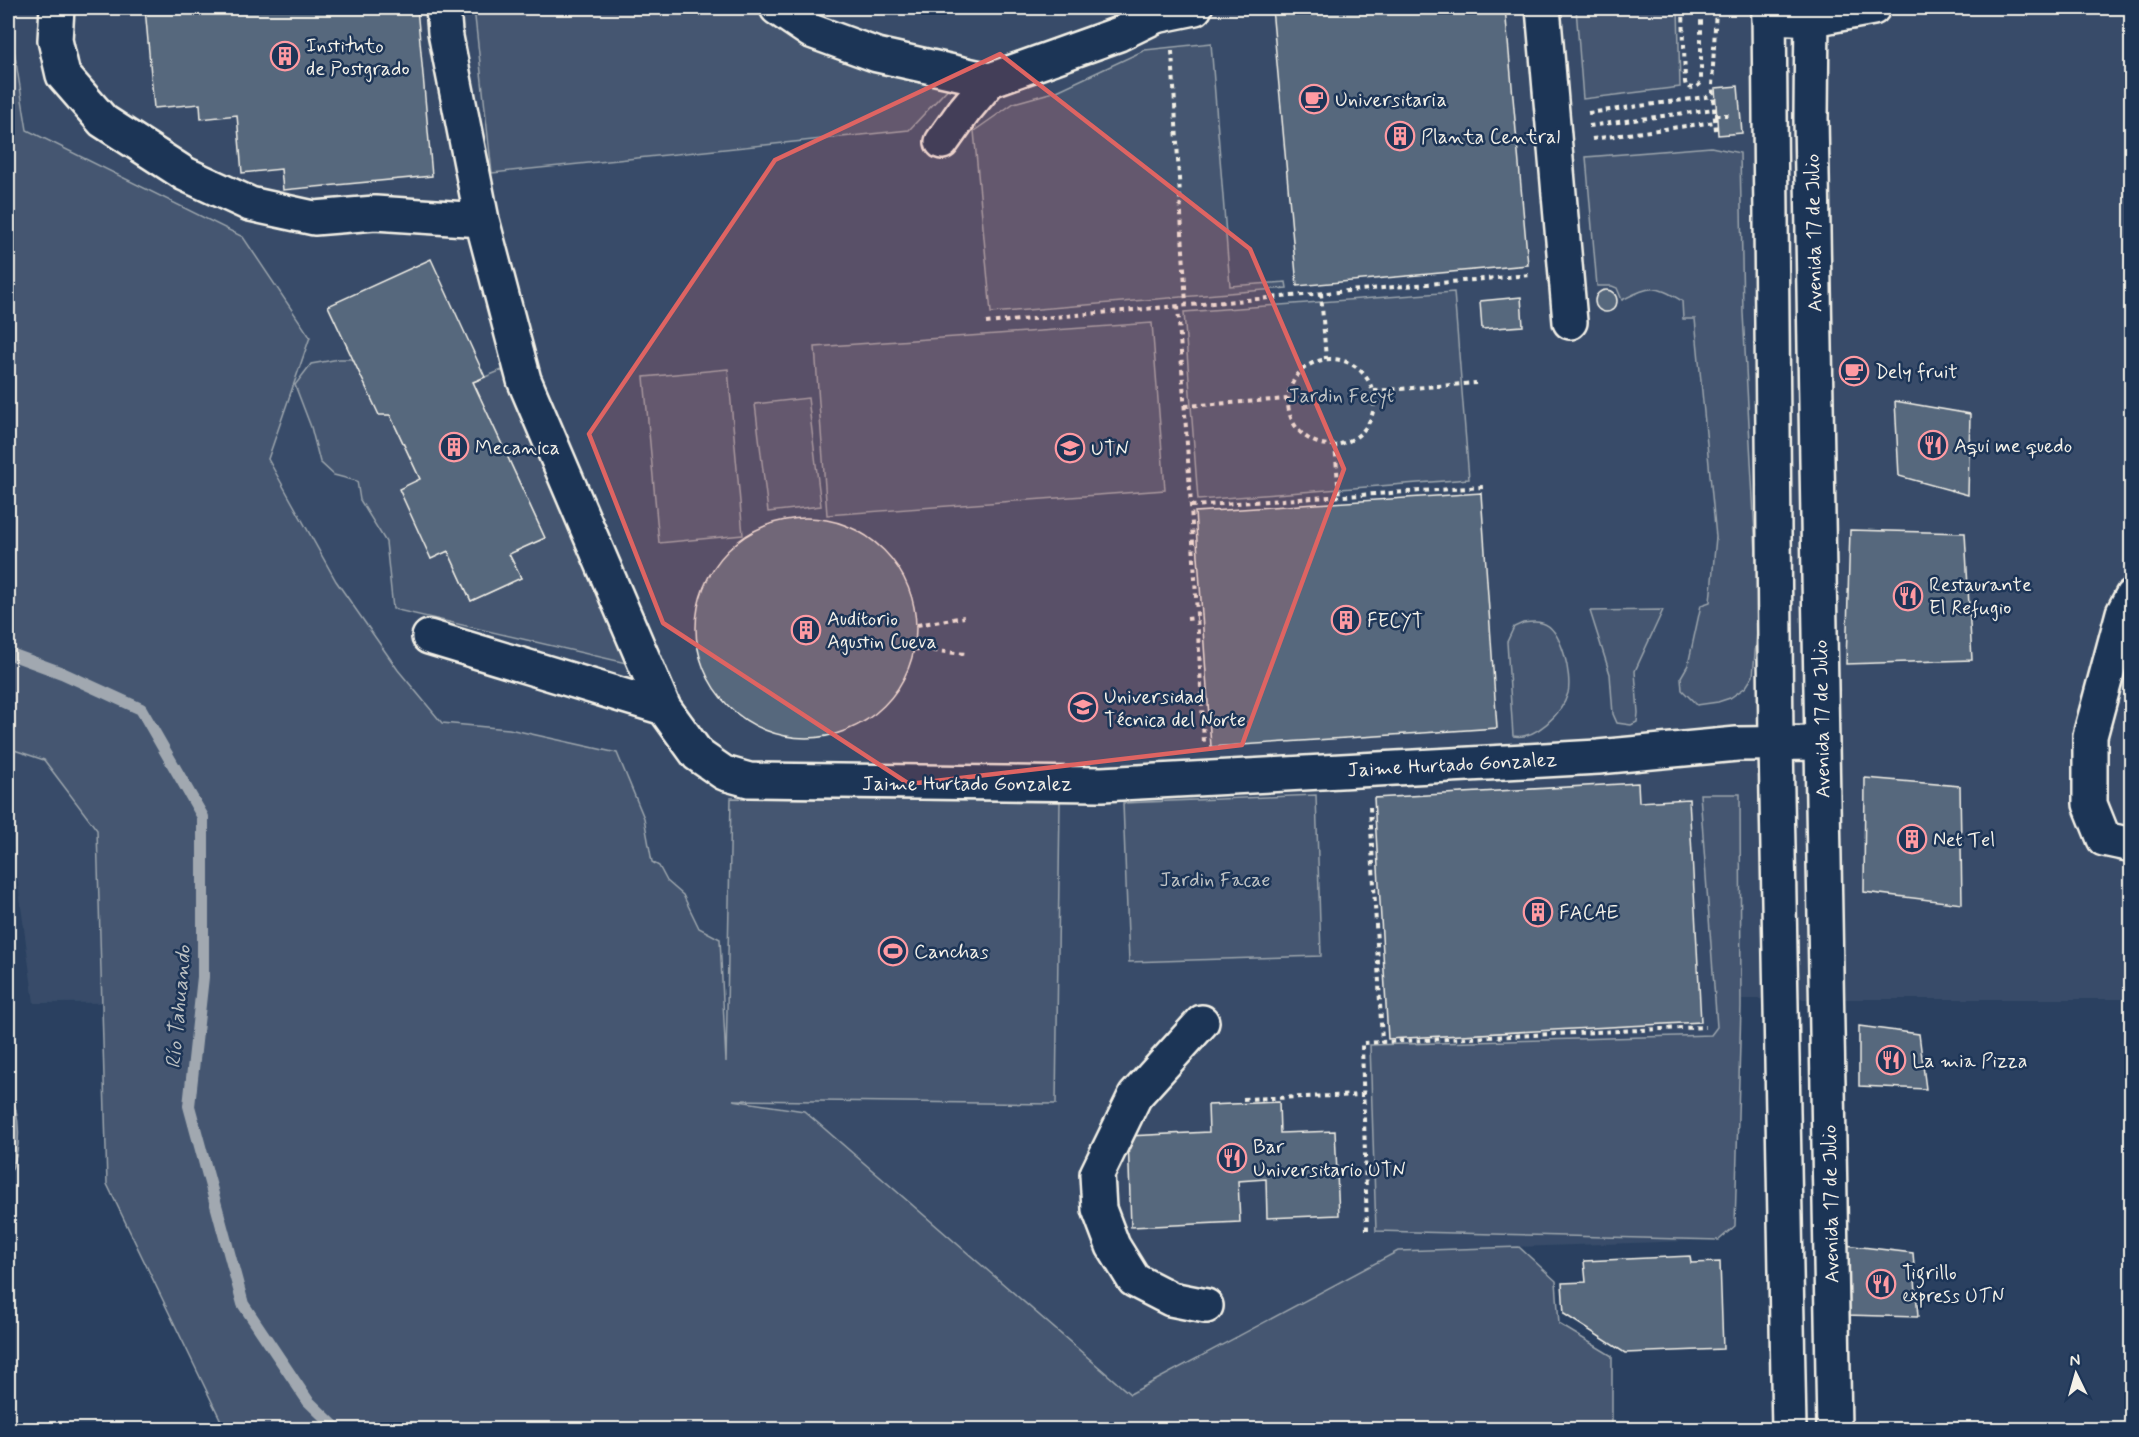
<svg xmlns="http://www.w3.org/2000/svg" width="2139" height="1437" viewBox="0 0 2139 1437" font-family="Mynerve,sans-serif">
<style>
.built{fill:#374c69}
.green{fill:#445771;stroke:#9ca4ac;stroke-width:1.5}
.water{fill:#6a788a;stroke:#a1a8b0;stroke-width:1.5}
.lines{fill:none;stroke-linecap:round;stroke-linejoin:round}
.stream{stroke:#a1a8b0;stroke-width:12}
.building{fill:#56677d;stroke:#f4f1e8;stroke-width:1.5}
.minor-casing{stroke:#f4f1e8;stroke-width:38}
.major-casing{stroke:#f4f1e8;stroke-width:38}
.path{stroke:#f4f1e8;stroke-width:4;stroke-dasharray:4.5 4.5;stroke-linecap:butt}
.minor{stroke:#1d3557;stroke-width:33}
.major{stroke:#1d3557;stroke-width:33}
.marked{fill:#df6462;fill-opacity:0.2;stroke:#df6462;stroke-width:4.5;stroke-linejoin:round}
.labels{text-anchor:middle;stroke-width:5;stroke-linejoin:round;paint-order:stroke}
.poi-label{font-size:20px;fill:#f4f1e8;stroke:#1d3557;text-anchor:start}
.street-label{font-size:20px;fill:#f4f1e8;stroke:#1d3557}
.park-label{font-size:20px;fill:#bfc3c4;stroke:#1d3557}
.water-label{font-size:21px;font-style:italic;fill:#bdc1c2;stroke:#1d3557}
</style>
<rect width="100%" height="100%" fill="#2a4060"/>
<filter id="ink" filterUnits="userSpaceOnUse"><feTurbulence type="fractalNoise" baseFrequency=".0167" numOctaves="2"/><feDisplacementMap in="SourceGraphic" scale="12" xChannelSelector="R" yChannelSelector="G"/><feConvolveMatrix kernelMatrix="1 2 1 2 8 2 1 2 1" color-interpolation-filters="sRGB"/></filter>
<g filter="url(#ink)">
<path class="built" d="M 8,8 L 2125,8 L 2132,88 L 2131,999 L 1741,999 L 1735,1226 L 1719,1240 L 1398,1251 L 1130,1394 L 804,1111 L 726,1100 L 724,1001 L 34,1003 L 8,809 Z"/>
<path class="green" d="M 474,8 L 757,8 L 781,29 L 954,82 L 909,130 L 492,173 Z
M 1576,8 L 1678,8 L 1680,87 L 1583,99 Z
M 8,13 L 27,130 L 243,237 L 310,337 L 268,459 L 336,581 L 398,670 L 442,723 L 509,729 L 617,753 L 644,818 L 652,862 L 659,866 L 667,881 L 683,895 L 699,928 L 720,939 L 726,1062 L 731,798 L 1060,802 L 1056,1104 L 733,1100 L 804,1111 L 1130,1394 L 1398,1251 L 1519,1247 L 1556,1281 L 1559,1324 L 1612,1356 L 1612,1429 L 225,1429 L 107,1184 L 97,830 L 44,760 L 8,748 Z
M 1211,43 L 1230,286 L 1286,282 L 1287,288 L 991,313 L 974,131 L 1014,103 L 1057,91 L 1145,50 Z
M 1711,147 L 1740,153 L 1743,313 L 1759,609 L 1753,676 L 1746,687 L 1730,698 L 1718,702 L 1697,705 L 1682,690 L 1681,677 L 1688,665 L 1701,605 L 1710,602 L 1716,537 L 1695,319 L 1683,319 L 1682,301 C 1654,284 1651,286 1622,300 L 1617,288 L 1612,286 L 1597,286 L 1586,157 Z
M 1454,292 L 1469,479 L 1198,500 L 1184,312 Z
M 1152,323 L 1165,490 L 827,515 L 815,347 Z
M 339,359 L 353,359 L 379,414 L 390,415 L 420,479 L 431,559 L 448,551 L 471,601 L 521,578 L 509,554 L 545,538 L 473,382 L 502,370 L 626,663 L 393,609 L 386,542 L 360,500 L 357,481 L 334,475 L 320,462 L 311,427 L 295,385 L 311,364 Z
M 728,369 L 743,535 L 659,543 L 644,377 Z
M 808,398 L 821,506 L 768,512 L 755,404 Z
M 1663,610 L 1635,671 L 1638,713 L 1637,722 L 1631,725 L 1617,723 L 1613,714 L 1610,674 L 1590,611 Z
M 1523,623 C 1529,622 1537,621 1542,623 C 1562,628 1572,676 1568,693 C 1562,714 1535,740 1513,736 L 1507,642 L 1514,627 Z
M 1700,794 L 1740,794 L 1741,1006 L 1735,1226 L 1719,1240 L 1376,1231 L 1370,1045 L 1711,1035 L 1717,1027 Z
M 1316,795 L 1321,956 L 1129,962 L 1123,803 Z"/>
<path class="water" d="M 8,1088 C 21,1115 23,1150 8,1177 Z"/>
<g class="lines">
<path class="stream" d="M 8,653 L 62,673 L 141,709 L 203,817 L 203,977 L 189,1106 L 243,1304 L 308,1401 L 338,1430"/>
</g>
<path class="building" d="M 145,8 L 417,8 L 432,176 L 283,190 L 281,169 L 242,173 L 237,115 L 201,119 L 200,104 L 154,108 Z
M 1272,8 L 1505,8 L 1528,265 L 1297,286 Z
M 1738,86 L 1742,133 L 1718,135 L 1715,88 Z
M 431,259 L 485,377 L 473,382 L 545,538 L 509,554 L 521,578 L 471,601 L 448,551 L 431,559 L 399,489 L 420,479 L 390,415 L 379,415 L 328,306 Z
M1595 301a11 11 0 1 1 22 0a11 11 0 1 1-22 0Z
M 1521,297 L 1523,326 L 1482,329 L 1480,301 Z
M 1895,401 L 1970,414 L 1968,495 L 1899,476 Z
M 1481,493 L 1497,728 L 1211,747 L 1195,512 Z
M696 628a110 110 0 1 1 220 0a110 110 0 1 1-220 0Z
M 1850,530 L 1965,533 L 1972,660 L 1846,664 Z
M 1865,778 L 1960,786 L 1962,904 L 1864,892 Z
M 1638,783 L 1639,802 L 1689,799 L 1701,1022 L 1388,1039 L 1374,798 Z
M 1859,1026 L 1919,1034 L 1926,1089 L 1859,1086 Z
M 1279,1102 L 1280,1133 L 1335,1131 L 1339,1215 L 1267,1218 L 1266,1179 L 1238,1181 L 1240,1222 L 1131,1227 L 1128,1136 L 1209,1132 L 1208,1105 Z
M 1845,1245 L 1913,1253 L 1918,1317 L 1846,1315 Z
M 1690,1256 L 1691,1263 L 1720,1262 L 1723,1349 L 1625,1353 L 1564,1314 L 1562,1283 L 1586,1282 L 1584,1261 Z"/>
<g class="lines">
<g class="minor-casing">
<path id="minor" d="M 57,8 L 55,40 L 63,75 L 103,121 L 185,174 L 250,204 L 314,218 L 375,213 L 482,220
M 443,8 L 445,32 L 482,220 L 524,380 L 664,708 L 698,755 L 724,773 L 749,780 L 1102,784 L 1598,757 L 1737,744 L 1821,743
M 777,8 L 811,31 L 877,55 L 990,80
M 1543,8 L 1570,322
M 1769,17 L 1812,19 L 1873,8
M 942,142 L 964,111 L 990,80 L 1119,34 L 1156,16 L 1195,8
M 2132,596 L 2123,613 L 2090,736 L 2090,804 L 2104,839 L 2132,845
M 429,637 L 664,708
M 1202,1022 L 1135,1096 L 1097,1174 L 1099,1209 L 1113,1246 L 1134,1280 L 1171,1299 L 1206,1306"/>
</g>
<g class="major-casing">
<path id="major" d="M 1769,8 L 1776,743 L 1789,1430
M 1812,8 L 1811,118 L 1834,1430"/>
</g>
<path class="path" d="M 1683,8 L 1685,82 L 1686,86 C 1693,89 1696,88 1701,83 L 1701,8
M 1172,51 L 1186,305
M 1588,113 L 1713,96
M 1715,115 L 1733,115
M 1589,126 L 1714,109
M 1716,130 L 1712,86 L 1716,8
M 1592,139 L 1715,122
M 1321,293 L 1326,359
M 1178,306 L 1191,506 L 1204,742
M 986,323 L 1530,275
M1288 402a43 43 0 1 1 86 0a43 43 0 1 1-86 0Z
M 1374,391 L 1476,383
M 1185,406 L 1288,399
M 1335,444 L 1339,497
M 1191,506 L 1483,487
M 1187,619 L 1197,618
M 917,625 L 964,617
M 915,649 L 966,654
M 1370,807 L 1382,1042 L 1705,1027
M 1243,1099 L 1363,1095
M 1367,1230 L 1362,1043 L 1382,1042"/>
<use href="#minor" class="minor"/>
<use href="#major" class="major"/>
</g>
</g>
<path class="marked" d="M 1000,54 L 1250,249 L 1344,469 L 1242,745 L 909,784 L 663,623 L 589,434 L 775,160 Z"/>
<defs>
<g id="building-ring" transform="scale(1.5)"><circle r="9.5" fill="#1d3557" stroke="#ff9aa2" stroke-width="1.5"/><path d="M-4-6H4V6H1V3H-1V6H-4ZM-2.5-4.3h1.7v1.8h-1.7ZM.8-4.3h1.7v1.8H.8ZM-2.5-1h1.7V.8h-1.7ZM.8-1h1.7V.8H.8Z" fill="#ff9aa2"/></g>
<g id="cafe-ring" transform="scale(1.5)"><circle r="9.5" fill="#1d3557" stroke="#ff9aa2" stroke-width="1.5"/><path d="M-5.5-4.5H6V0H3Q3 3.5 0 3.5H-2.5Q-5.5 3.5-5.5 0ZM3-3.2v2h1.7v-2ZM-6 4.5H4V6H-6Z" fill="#ff9aa2"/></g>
<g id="restaurant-ring" transform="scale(1.5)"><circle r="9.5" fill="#1d3557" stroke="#ff9aa2" stroke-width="1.5"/><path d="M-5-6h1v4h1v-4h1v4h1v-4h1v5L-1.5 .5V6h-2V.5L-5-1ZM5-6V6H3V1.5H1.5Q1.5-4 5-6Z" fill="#ff9aa2"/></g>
<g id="university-ring" transform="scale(1.5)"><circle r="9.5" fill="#1d3557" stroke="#ff9aa2" stroke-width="1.5"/><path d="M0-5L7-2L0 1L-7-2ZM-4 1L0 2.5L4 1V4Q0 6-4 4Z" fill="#ff9aa2"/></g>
<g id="stadium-ring" transform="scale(1.5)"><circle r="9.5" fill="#1d3557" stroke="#ff9aa2" stroke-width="1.5"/><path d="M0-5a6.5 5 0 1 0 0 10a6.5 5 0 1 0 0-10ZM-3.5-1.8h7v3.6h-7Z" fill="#ff9aa2"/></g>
</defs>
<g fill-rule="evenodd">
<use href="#building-ring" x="285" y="56"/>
<use href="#cafe-ring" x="1314" y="99"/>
<use href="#building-ring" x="1400" y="136"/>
<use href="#cafe-ring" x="1854" y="371"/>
<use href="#restaurant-ring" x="1933" y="445"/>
<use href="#building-ring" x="454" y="447"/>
<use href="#university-ring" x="1070" y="448"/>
<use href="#restaurant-ring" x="1908" y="596"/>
<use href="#building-ring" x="1346" y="620"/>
<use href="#building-ring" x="806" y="630"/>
<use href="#university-ring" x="1083" y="707"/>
<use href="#building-ring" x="1912" y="839"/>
<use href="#building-ring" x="1538" y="912"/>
<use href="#stadium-ring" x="893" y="951"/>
<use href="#restaurant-ring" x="1891" y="1060"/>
<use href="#restaurant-ring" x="1232" y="1158"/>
<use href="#restaurant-ring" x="1881" y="1284"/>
</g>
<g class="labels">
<g class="poi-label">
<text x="306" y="52">Instituto<tspan x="306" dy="23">de Postgrado</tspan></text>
<text x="1335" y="106">Universitaria</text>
<text x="1421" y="143">Planta Central</text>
<text x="1875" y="378">Dely fruit</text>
<text x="1954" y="452">Aqui me quedo</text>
<text x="475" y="454">Mecanica</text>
<text x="1091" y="455">UTN</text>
<text x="1929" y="591">Restaurante<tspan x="1929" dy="23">El Refugio</tspan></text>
<text x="827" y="625">Auditorio<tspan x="827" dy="23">Agustin Cueva</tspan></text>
<text x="1367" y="627">FECYT</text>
<text x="1104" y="703">Universidad<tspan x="1104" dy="23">Técnica del Norte</tspan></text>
<text x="1933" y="846">Net Tel</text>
<text x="1559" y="919">FACAE</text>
<text x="914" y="958">Canchas</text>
<text x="1912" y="1067">La mia Pizza</text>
<text x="1253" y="1153">Bar<tspan x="1253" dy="23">Universitario UTN</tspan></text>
<text x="1902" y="1279">Tigrillo<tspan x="1902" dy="23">express UTN</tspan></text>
</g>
<g class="street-label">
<text transform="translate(1813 233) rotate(-91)" y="7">Avenida 17 de Julio</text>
<text transform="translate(1821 719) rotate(-91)" y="7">Avenida 17 de Julio</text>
<text transform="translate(1452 764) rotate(-3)" y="7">Jaime Hurtado Gonzalez</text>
<text x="967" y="790">Jaime Hurtado Gonzalez</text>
<text transform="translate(1830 1204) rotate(-91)" y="7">Avenida 17 de Julio</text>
</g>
<g class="park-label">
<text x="1341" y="402">Jardin Fecyt</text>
<text x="1215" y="886">Jardin Facae</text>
</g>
<g class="water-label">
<text transform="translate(178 1007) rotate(-85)" y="7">Río Tahuando</text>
</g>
</g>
<rect width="2139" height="1437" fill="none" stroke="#1d3557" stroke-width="30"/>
<rect x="15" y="15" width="2109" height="1407" fill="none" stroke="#f4f1e8" stroke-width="2" filter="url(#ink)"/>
<g transform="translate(2076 1374) rotate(355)" stroke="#1d3557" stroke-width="4.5" paint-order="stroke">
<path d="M0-4.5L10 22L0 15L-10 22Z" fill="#f4f1e8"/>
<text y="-9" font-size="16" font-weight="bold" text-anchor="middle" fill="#f4f1e8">N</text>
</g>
</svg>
